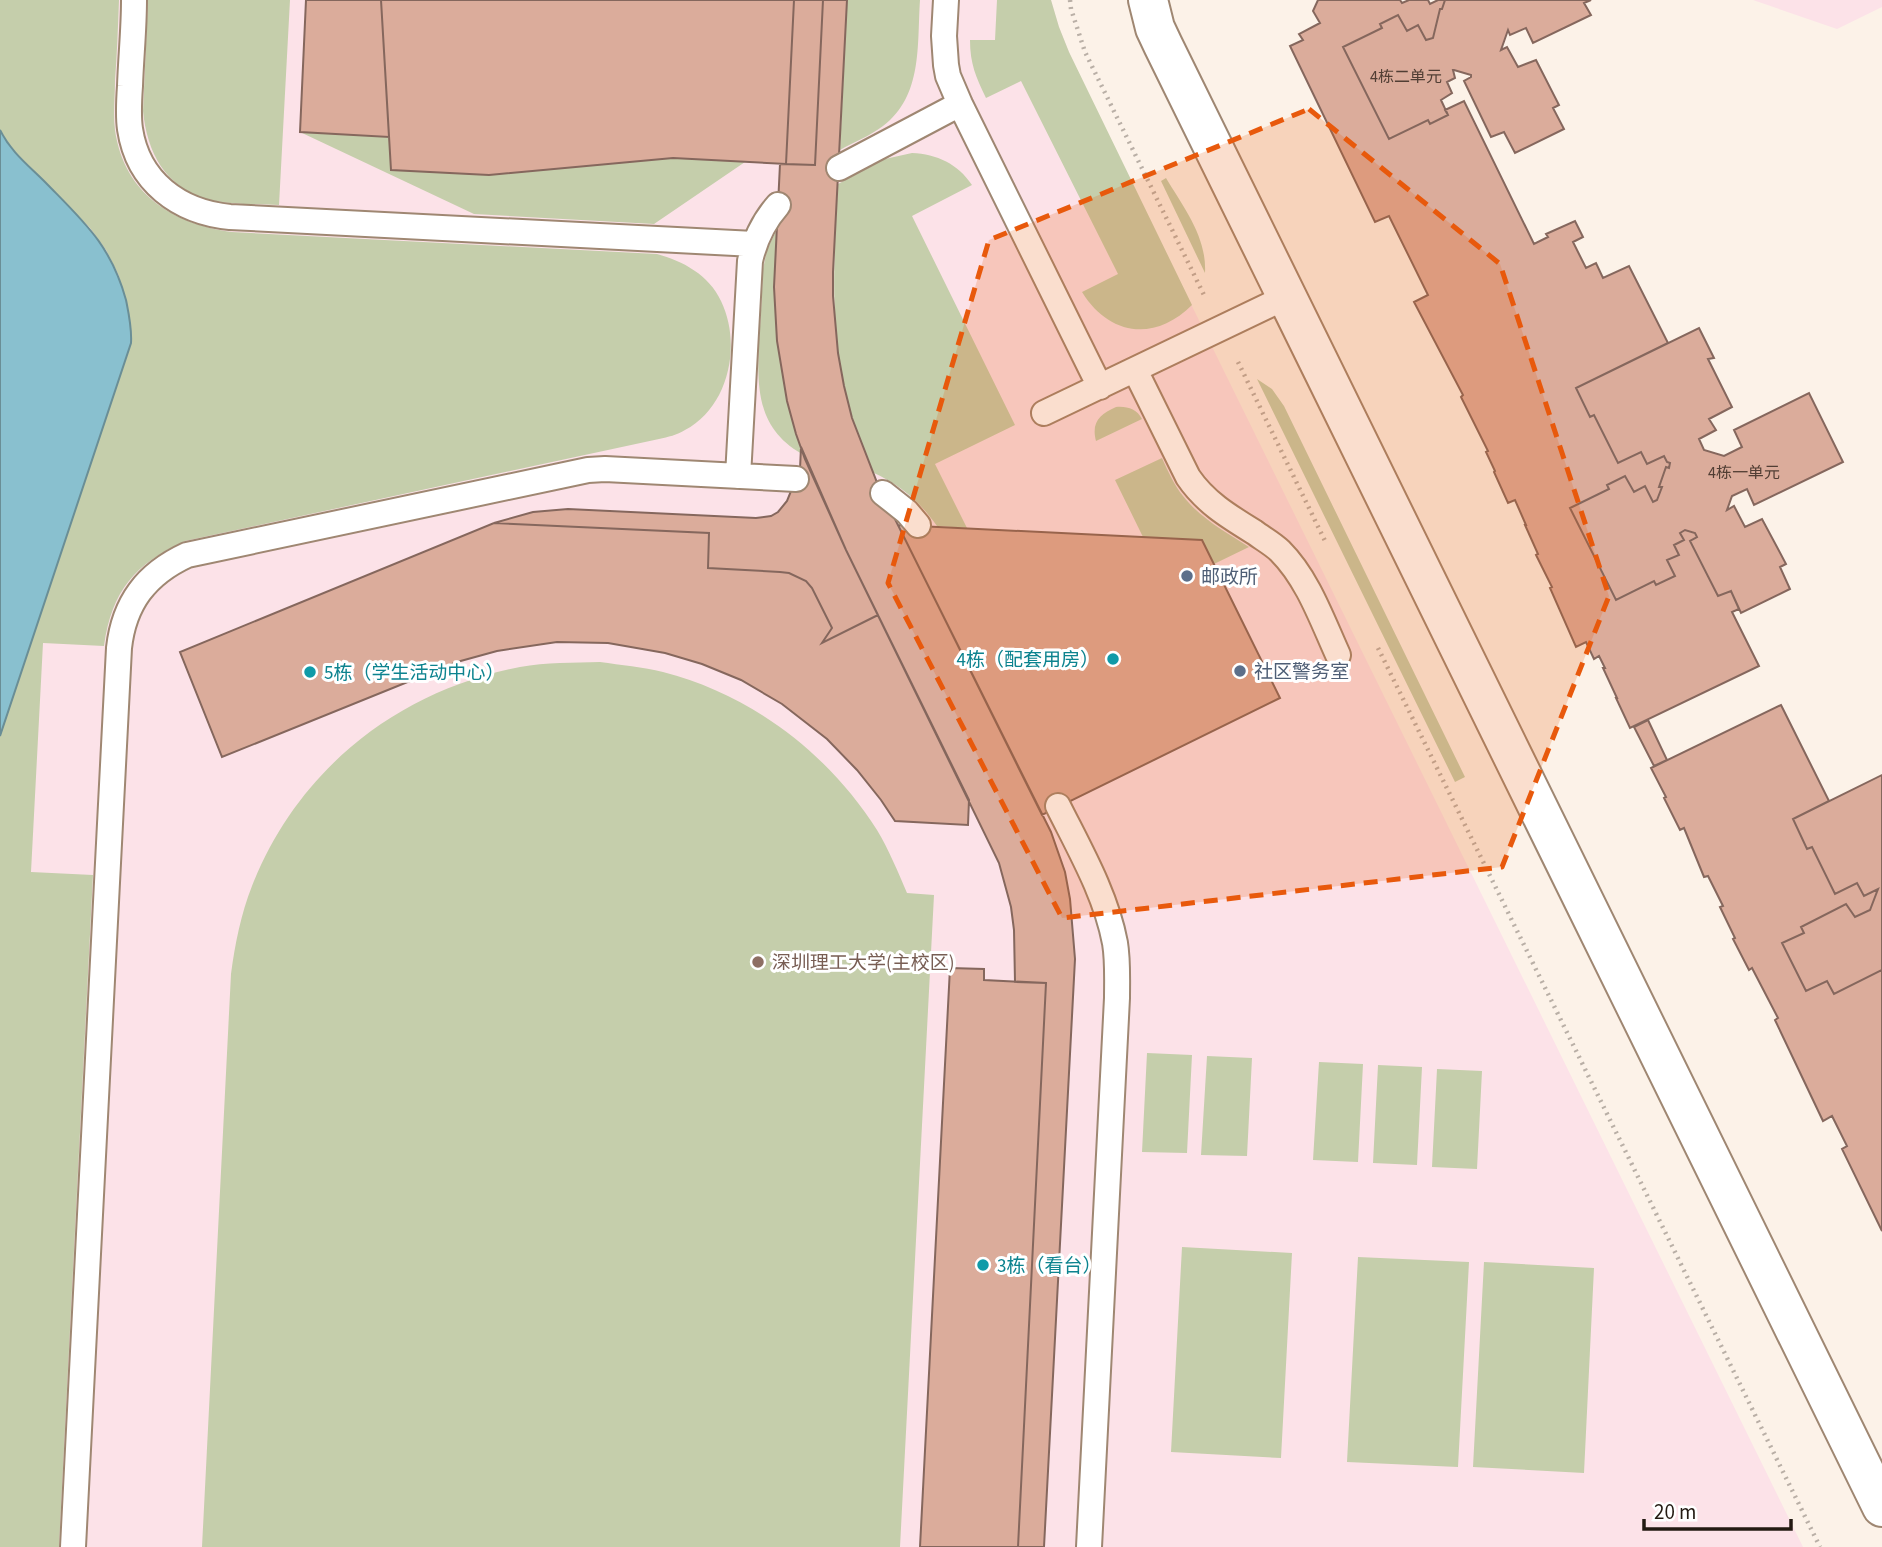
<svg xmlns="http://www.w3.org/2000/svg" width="1882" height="1547" viewBox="0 0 1882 1547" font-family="'Source Sans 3','Noto Sans SC',sans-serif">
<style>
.education{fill:#fce2e8}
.green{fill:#c5ceab}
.water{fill:#89c0cf;stroke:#6a8e96;stroke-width:2}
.building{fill:#dbac9b;stroke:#85675d;stroke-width:2}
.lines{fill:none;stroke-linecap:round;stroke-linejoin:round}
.lane-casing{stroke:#9f8772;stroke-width:28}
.secondary-casing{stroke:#9f8772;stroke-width:42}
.path{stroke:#b9afa6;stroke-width:4.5;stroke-dasharray:2 5;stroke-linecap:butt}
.lane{stroke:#fff;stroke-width:24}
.secondary{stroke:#fff;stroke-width:38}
.marked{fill:#e8590c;fill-opacity:0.2;stroke:#e8590c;stroke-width:5;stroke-dasharray:14 9;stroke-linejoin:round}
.service-dot{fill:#5c6f8a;stroke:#fff;stroke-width:2.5}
.culture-dot{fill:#0f9aa8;stroke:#fff;stroke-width:2.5}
.education-dot{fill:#8d6e63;stroke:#fff;stroke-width:2.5}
.labels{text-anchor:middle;stroke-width:6;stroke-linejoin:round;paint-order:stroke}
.number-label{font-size:16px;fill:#513e34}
.service-label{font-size:19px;fill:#4e5e75;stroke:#fff;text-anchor:start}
.culture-label{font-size:19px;fill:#0d838f;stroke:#fff;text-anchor:start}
.education-label{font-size:19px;fill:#785e54;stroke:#fff;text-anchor:start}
</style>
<rect width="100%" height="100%" fill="#fcf2e8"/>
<path class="education" d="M 0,0 L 1051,0 L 1059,27 L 1069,52 L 1094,107 L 1803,1547 L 0,1547 Z
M 1753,0 L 1882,0 L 1882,7 L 1837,29 Z"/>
<path class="green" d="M 0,0 L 119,0 C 118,27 117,54 115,81 C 115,98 113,114 115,130 C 124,194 173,224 232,232 L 657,254 C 683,261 709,275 721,301 C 742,344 729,407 685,430 C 677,435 668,437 659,439 L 185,541 C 135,564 112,590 104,646 L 43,643 L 31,872 L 93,875 L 59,1547 L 0,1547 L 0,736 L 131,343 L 119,276 L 106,250 L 90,228 L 13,150 L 0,130 Z
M 148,0 L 290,0 L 279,205 C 255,204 230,205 207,199 C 165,187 147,152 143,111 Z
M 847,0 L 920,0 C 917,45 923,96 883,126 C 870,136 854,142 840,150 Z
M 997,0 L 1051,0 L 1059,27 L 1069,52 L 1192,305 C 1155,342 1109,336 1082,292 L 1118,274 L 1021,81 L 986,98 C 976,77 970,64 970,40 L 995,40 Z
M 300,132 L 389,137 L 392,170 L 489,175 L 673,158 L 745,162 L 654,224 L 474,214 Z
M 912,153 C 937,154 958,164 972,185 L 912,216 L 1015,425 L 935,464 L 967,528 L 937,526 C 918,500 902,486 872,472 C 862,444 850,415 843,385 C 830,318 834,252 838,184 L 885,159 Z
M 1166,178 C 1184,208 1207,237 1205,273 L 1161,181 Z
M 777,229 L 774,287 L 777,341 L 787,401 L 802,454 C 756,428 757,386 759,340 C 761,316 762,293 763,269 L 767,250 Z
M 1257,379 L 1272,389 L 1284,406 L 1465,777 L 1455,782 Z
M 1116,407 C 1127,406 1137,409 1142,419 L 1096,441 C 1091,422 1100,414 1116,407 Z
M 1162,458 C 1168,471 1174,485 1183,496 C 1201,519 1226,532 1249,547 L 1214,564 L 1202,540 L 1143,537 L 1115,480 Z
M 600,662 C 621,665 643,667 663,672 C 752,695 828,753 877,830 C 889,850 898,872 907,893 L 934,895 L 900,1547 L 202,1547 L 231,974 C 235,944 241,914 252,886 C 298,769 398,691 520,667 C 546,662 574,663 600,662 Z
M 1147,1053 L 1192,1055 L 1187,1153 L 1142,1152 Z
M 1207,1056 L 1252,1058 L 1247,1156 L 1201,1155 Z
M 1319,1062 L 1363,1064 L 1358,1162 L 1313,1160 Z
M 1378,1065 L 1422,1067 L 1417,1165 L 1373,1163 Z
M 1437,1069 L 1482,1071 L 1477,1169 L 1432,1167 Z
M 1182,1247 L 1292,1253 L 1281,1458 L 1171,1452 Z
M 1358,1257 L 1469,1262 L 1458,1467 L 1347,1462 Z
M 1484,1262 L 1594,1268 L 1584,1473 L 1473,1467 Z"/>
<path class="water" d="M 0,130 C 11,152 28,165 45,182 C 84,222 111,245 126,300 C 129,315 132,328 131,343 L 0,736 Z"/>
<path class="building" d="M 306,0 L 381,0 L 389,137 L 300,132 Z
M 381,0 L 794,0 L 786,164 L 673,158 L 489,175 L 391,170 Z
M 794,0 L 823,0 L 815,165 L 786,164 Z
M 823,0 L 847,0 L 833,272 L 833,296 L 838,353 L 844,386 L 852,418 L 878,485 L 1051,832 L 1065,872 L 1070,899 L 1075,959 L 1044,1547 L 1018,1547 L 1046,983 L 1015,982 L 1014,930 L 1011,907 L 999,863 L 846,550 L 805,459 L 796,434 L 787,401 L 777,341 L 774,287 L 780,164 L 815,165 Z
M 1318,0 L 1400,0 L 1402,3 L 1409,0 L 1428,0 L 1430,4 L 1438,0 L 1445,0 L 1442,9 L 1440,9 L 1433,38 L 1426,40 L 1418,25 L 1407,31 L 1398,15 L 1380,24 L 1382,28 L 1343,47 L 1389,139 L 1428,120 L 1430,124 L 1448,115 L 1445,110 L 1464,101 L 1534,244 L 1548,237 L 1546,234 L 1575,221 L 1583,237 L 1573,242 L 1586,268 L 1596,263 L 1603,278 L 1629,266 L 1668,343 L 1576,388 L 1590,417 L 1594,415 L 1618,463 L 1641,452 L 1647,464 L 1664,456 L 1667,462 L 1670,463 L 1669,468 L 1666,467 L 1659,487 L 1662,487 L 1657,500 L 1653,502 L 1645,486 L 1634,492 L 1625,476 L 1607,485 L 1609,489 L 1570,508 L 1616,600 L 1654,581 L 1656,585 L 1675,576 L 1667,560 L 1679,555 L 1674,545 L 1684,540 L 1680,533 L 1685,530 L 1695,533 L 1697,537 L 1690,541 L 1718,596 L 1731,591 L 1739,609 L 1732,612 L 1759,666 L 1630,728 L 1616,698 L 1617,698 L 1603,668 L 1605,668 L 1599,656 L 1594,659 L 1586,642 L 1576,647 L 1550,588 L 1552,587 L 1536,555 L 1538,554 L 1525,525 L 1526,525 L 1515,500 L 1508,503 L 1494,472 L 1495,471 L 1486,452 L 1488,451 L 1461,397 L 1463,395 L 1414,302 L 1428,295 L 1389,216 L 1375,222 L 1290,46 L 1303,40 L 1299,34 L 1320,23 L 1313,11 Z
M 1445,0 L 1591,0 L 1584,3 L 1591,15 L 1533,43 L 1526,28 L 1510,35 L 1508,30 L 1501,50 L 1507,47 L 1518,67 L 1536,60 L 1559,105 L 1553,108 L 1564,129 L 1515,153 L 1504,132 L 1491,137 L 1464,81 L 1471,77 L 1471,75 L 1454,70 L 1453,70 L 1455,78 L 1447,82 L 1452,93 L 1441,100 L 1448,115 L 1430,124 L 1428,120 L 1389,139 L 1343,47 L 1382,28 L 1380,24 L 1398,15 L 1407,31 L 1418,25 L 1426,40 L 1433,38 L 1440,9 L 1442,9 Z
M 1699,328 L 1714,358 L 1708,359 L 1732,407 L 1709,419 L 1716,430 L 1699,439 L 1704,450 L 1724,456 L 1742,447 L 1734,430 L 1809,393 L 1843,462 L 1754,505 L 1747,489 L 1732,496 L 1727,510 L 1734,506 L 1745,527 L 1762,519 L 1786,564 L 1780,567 L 1790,589 L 1741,613 L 1731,591 L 1718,596 L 1690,541 L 1697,537 L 1695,533 L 1685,530 L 1680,533 L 1684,540 L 1674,545 L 1679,555 L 1667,560 L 1675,576 L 1656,585 L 1654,581 L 1616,600 L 1570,508 L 1609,489 L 1607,485 L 1625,476 L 1634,492 L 1645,486 L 1653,502 L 1657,500 L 1662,487 L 1659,487 L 1666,467 L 1669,468 L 1670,463 L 1667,462 L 1664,456 L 1647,464 L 1641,452 L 1618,463 L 1594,415 L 1590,417 L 1576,388 Z
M 801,447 L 846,550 L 878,615 L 822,643 L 832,628 L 812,588 L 806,581 L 789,573 L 780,572 L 708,568 L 709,533 L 494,523 L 533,512 L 568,509 L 756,518 L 771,516 L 778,512 L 787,501 L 800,469 Z
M 494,523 L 709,533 L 708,568 L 780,572 L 789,573 L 806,581 L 812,588 L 832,628 L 822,643 L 878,615 L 969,800 L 968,825 L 895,821 L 881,800 L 857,770 L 827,739 L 782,704 L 741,680 L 702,664 L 665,653 L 608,643 L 557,642 L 497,651 L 457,662 L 222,757 L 180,652 Z
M 898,525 L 1202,540 L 1280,698 L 1042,815 Z
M 1781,705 L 1829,801 L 1793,819 L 1807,849 L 1812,847 L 1835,894 L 1857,883 L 1864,896 L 1878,889 L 1870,910 L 1855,917 L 1846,904 L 1801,927 L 1804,933 L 1782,943 L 1806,991 L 1827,981 L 1834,994 L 1882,970 L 1882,1231 L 1842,1149 L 1847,1146 L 1832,1116 L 1823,1121 L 1775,1020 L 1778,1018 L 1752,968 L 1749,970 L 1733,939 L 1735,938 L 1720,907 L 1723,906 L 1708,876 L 1704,877 L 1684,828 L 1680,830 L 1664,798 L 1666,797 L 1651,768 Z
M 1648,720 L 1667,760 L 1654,766 L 1634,727 Z
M 1882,775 L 1882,970 L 1834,994 L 1827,981 L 1806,991 L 1782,943 L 1804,933 L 1801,927 L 1846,904 L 1855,917 L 1870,910 L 1878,889 L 1864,896 L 1857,883 L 1835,894 L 1812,847 L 1807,849 L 1793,819 Z
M 950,968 L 984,969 L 984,980 L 1046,983 L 1018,1547 L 920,1547 Z"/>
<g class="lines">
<g class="lane-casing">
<path id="lane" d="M 134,0 C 134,29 131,57 130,86 C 129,100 128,115 130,129 C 138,182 179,212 230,217 L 754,244
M 946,0 L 944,36 L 946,65 L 948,76 L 960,104 L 1100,387
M 839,168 L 960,104
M 1135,370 L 1188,477 C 1205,502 1228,516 1254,532 C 1262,538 1273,544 1280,551 C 1308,579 1322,620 1338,655
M 1044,413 L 1286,297
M 738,476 L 750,261 C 755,239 763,222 778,205
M 883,493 L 907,512 L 918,525
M 1058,806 C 1080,850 1106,895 1115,943 C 1118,961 1117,980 1117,998 L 1089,1547
M 73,1547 L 119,648 C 124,603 146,574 187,555 L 588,470 L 605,469 L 796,479"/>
</g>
<g class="secondary-casing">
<path id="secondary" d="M 1148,0 L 1155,28 L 1163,45 L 1882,1507"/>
</g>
<path class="path" d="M 1070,0 L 1071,9 L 1085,52 L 1204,295
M 1238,362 L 1326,543
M 1378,648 L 1820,1547"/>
<use href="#lane" class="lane"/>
<use href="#secondary" class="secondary"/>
</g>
<path class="marked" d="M 1309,109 L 1500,264 L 1609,596 L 1502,867 L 1062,918 L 888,583 L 989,240 Z"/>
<g class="service-dot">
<circle cx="1187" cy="576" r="7"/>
<circle cx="1240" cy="671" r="7"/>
</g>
<g class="culture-dot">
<circle cx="1113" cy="659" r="7"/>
<circle cx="310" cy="672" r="7"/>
<circle cx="983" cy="1265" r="7"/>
</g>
<circle class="education-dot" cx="758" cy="962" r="7"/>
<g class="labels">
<g class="number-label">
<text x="1406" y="82">4栋二单元</text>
<text x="1744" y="478">4栋一单元</text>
</g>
<g class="service-label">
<text x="1201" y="583">邮政所</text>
<text x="1254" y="678">社区警务室</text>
</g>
<g class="culture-label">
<text x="1099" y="666" text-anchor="end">4栋（配套用房）</text>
<text x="324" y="679">5栋（学生活动中心）</text>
<text x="997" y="1272">3栋（看台）</text>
</g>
<g class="education-label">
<text x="772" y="969">深圳理工大学(主校区)</text>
</g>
</g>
<path d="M1644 1519v10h147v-10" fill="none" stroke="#231a12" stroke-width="3.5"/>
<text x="1654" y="1519" font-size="21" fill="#231a12" stroke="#ffffff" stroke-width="5" paint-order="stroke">20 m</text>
</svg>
